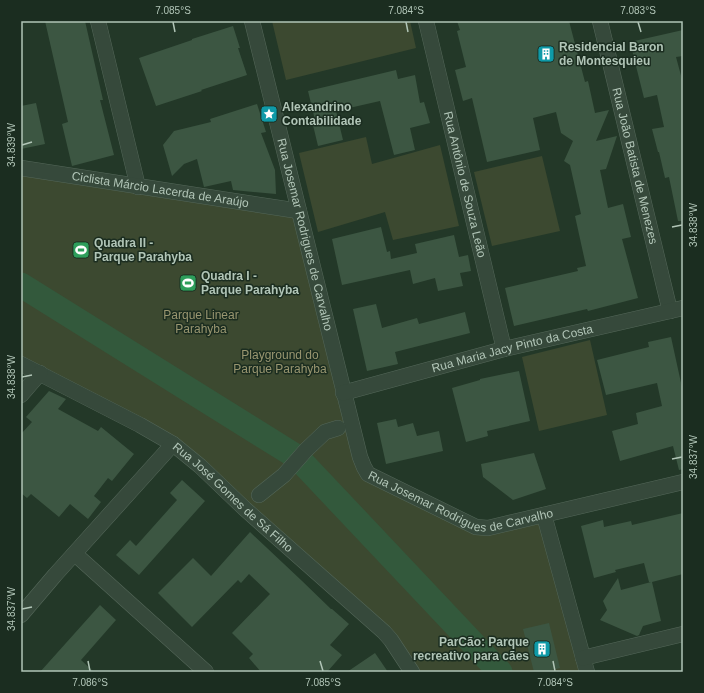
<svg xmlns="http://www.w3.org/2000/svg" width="704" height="693" viewBox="0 0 704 693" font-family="Helvetica,sans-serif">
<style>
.green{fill:#3c4930}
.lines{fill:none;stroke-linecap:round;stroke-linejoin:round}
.river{stroke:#33593c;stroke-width:25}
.building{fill:#3c5642}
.street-casing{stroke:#546759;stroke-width:16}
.street{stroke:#36493b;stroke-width:15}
.ticks{fill:none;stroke:#b1c5b7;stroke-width:1.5}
.labels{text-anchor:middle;stroke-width:3;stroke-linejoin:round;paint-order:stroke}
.poi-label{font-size:12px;font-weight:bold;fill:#b1c5b7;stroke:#1b2d20;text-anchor:start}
.street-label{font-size:12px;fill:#b1c5b7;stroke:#1b2d20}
.park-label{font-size:12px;fill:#999670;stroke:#1b2d20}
.neatline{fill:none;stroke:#b1c5b7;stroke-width:1.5}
.ticks-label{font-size:10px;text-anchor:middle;fill:#b1c5b7}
</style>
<rect width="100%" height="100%" fill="#233828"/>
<path class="green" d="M 272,21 L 410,21 L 416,48 L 286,80 Z
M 366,137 L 372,164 L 440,145 L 459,226 L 393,240 L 385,212 L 318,232 L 299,153 Z
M 542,156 L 560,231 L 492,246 L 474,172 Z
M 21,171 L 301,213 L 365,478 L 484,533 L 550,517 L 593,672 L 408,672 L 385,636 L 175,448 L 21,358 Z
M 590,340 L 607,415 L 539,431 L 522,357 Z"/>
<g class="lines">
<path class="river" d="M 21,285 L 297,457 L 500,672"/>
</g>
<path class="building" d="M 45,21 L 85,21 L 103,100 L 100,100 L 114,155 L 72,166 L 62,124 L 68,122 Z
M 457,21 L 569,21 L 585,82 L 588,81 L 595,113 L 609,110 L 596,141 L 617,136 L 606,169 L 600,170 L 608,208 L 623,204 L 631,237 L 622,239 L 638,298 L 588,311 L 587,309 L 514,326 L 505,288 L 578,271 L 577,268 L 586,266 L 575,216 L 581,214 L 570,165 L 564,161 L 573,141 L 561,133 L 556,112 L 533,118 L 540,150 L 487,162 L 472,98 L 463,101 L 455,70 L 466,67 L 457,31 L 460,30 Z
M 233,26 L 240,48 L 238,48 L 247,75 L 201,90 L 202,91 L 156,106 L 139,58 L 192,40 L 192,39 Z
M 683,30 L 683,56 L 676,57 L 683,83 L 683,221 L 678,221 L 669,177 L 665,178 L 659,152 L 658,152 L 652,129 L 664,127 L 657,95 L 644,98 L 630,42 Z
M 396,70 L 398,79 L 415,75 L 420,103 L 424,102 L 430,123 L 410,128 L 415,150 L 394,155 L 380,101 L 336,111 L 343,140 L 318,146 L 312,121 L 315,120 L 308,91 Z
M 36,103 L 45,144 L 21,149 L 21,106 Z
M 257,104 L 266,132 L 261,133 L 275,170 L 276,194 L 233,190 L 231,181 L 204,187 L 197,159 L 184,164 L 172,176 L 163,145 L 174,131 L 211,122 L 210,119 Z
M 381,227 L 387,252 L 390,251 L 391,259 L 417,253 L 415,244 L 454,235 L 459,257 L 468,255 L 471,271 L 460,273 L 463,286 L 438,291 L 435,278 L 413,284 L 410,270 L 342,285 L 332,239 Z
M 376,304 L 382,328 L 417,318 L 419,324 L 465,312 L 470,333 L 395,352 L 398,364 L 367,371 L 353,309 Z
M 671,337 L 683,392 L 683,469 L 679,470 L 673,446 L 620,461 L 612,431 L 638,424 L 636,413 L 662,406 L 657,383 L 606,395 L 597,360 L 649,347 L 648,342 Z
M 519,371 L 530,421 L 487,431 L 488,436 L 466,442 L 452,388 L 480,380 L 480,379 Z
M 49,391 L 66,399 L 58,409 L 98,431 L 101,427 L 134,454 L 112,481 L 108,478 L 94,496 L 101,502 L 88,519 L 70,504 L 59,517 L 31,494 L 27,498 L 21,493 L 21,434 L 32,422 L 26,417 Z
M 396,419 L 398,427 L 413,423 L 417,436 L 439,431 L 443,451 L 386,464 L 377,423 Z
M 534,453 L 546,489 L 513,500 L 483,477 L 481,464 Z
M 182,480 L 205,501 L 139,575 L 116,555 L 130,540 L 136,546 L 177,500 L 170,493 Z
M 683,513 L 683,574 L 652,582 L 661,621 L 643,626 L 639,635 L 637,636 L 600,620 L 607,610 L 603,601 L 618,578 L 621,590 L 651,582 L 649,582 L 644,563 L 615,570 L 616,572 L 594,578 L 581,526 L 603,520 L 604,527 L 631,521 L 632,525 Z
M 250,532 L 301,580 L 331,609 L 332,609 L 349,624 L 330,645 L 342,655 L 327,672 L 261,672 L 249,658 L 253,654 L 232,633 L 270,594 L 249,574 L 241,583 L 238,580 L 192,627 L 158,593 L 193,558 L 211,576 Z
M 100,605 L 116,620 L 81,660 L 94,672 L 40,672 Z
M 549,623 L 560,668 L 545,672 L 534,672 L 523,629 Z
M 375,653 L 388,672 L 347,672 Z"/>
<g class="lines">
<g class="street-casing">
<g id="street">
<path d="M 98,21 L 138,187"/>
<path id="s1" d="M 252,21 L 360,457 L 364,467 L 368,474 L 476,527 L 488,528 L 683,482"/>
<path id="s2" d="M 426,21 L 504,349"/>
<path id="s3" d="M 600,21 L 670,311"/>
<path id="s4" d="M 21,168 L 299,211"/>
<path id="s5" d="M 21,364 L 140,425 L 173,444 L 200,466 L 245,509 L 384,632 L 391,640 L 412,672"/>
<path id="s6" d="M 343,393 L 504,349 L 683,308"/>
<path d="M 21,395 L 40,373"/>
<path d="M 259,495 L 284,475 L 306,450 L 325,432 L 338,428"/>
<path d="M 544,515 L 587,672"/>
<path d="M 75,554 L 206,672"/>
<path d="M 21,615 L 55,575 L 173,444"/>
<path d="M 583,658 L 683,634"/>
</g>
</g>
<use href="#street" class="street"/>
</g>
<path class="ticks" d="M 173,22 L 175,32M 406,22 L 408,32M 638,22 L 641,32M 22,145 L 32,142M 672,227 L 682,225M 22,377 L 32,375M 672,459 L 682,457M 22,609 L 32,607M 88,661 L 90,671M 320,661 L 323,671M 553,661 L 555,671"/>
<defs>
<g id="building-square" transform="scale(0.9)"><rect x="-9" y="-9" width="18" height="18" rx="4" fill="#0f9aa8" stroke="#1b2d20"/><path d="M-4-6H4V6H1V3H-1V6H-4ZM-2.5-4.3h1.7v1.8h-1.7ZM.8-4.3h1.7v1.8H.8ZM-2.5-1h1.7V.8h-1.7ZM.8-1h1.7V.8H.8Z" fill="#fff"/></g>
<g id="sight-square" transform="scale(0.9)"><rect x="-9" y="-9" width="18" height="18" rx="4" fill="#0f9aa8" stroke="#1b2d20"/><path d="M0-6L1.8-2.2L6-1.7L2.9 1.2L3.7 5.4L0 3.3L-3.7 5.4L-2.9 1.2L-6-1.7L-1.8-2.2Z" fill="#fff"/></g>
<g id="stadium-square" transform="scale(0.9)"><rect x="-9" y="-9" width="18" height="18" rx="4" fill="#2e9e5b" stroke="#1b2d20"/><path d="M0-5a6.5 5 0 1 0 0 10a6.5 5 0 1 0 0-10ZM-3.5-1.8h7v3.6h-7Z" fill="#fff"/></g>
</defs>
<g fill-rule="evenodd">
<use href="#building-square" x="546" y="54"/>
<use href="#sight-square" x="269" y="114"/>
<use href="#stadium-square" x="81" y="250"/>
<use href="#stadium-square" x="188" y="283"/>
<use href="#building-square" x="542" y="649"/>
</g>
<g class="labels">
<g class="poi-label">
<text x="559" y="51">Residencial Baron<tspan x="559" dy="14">de Montesquieu</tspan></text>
<text x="282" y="111">Alexandrino<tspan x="282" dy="14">Contabilidade</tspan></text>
<text x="94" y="247">Quadra II -<tspan x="94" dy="14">Parque Parahyba</tspan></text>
<text x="201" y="280">Quadra I -<tspan x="201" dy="14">Parque Parahyba</tspan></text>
<text x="529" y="646" text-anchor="end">ParCão: Parque<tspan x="529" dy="14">recreativo para cães</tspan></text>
</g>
<g class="street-label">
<text dy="4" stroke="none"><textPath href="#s3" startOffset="149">Rua João Batista de Menezes</textPath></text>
<text dy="4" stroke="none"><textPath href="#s2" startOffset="168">Rua Antônio de Souza Leão</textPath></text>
<text dy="4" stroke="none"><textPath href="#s4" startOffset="141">Ciclista Márcio Lacerda de Araújo</textPath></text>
<text dy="4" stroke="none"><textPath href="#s1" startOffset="220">Rua Josemar Rodrigues de Carvalho</textPath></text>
<text dy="4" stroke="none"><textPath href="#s6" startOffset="175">Rua Maria Jacy Pinto da Costa</textPath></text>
<text dy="4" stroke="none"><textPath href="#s1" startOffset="568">Rua Josemar Rodrigues de Carvalho</textPath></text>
<text dy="4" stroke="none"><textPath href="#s5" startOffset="252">Rua José Gomes de Sá Filho</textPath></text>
</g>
<g class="park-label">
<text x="201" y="319">Parque Linear<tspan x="201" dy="14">Parahyba</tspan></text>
<text x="280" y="359">Playground do<tspan x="280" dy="14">Parque Parahyba</tspan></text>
</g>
</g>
<rect width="704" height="693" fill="none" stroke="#1b2d20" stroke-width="44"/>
<rect x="22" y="22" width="660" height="649" class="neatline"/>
<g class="ticks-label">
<text x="173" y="14">7.085°S</text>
<text x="406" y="14">7.084°S</text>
<text x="638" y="14">7.083°S</text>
<text transform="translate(11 145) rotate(-90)" y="4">34.839°W</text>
<text transform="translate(693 225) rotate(-90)" y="4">34.838°W</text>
<text transform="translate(11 377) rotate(-90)" y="4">34.838°W</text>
<text transform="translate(693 457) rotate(-90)" y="4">34.837°W</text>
<text transform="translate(11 609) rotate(-90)" y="4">34.837°W</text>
<text x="90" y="686">7.086°S</text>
<text x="323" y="686">7.085°S</text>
<text x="555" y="686">7.084°S</text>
</g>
</svg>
